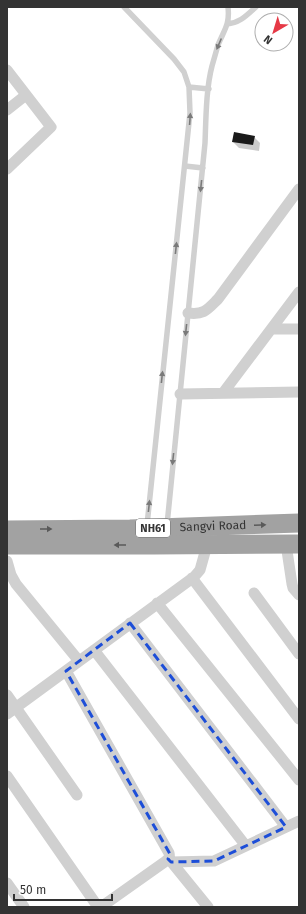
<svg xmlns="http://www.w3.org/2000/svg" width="306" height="914" viewBox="0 0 306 914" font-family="'Fira Sans',sans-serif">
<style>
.shadow{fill:#0003}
.building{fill:#1a1a1a}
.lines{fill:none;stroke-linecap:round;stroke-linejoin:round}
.service{stroke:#d0d0d0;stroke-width:5.5}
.minor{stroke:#d0d0d0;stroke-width:11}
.trunk{stroke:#a2a2a2;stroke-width:19}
.oneway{fill:#7a7a7a}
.oneway2{fill:#5a5a5a}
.marked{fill:none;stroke:#1d4ed8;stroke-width:3;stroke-dasharray:8 5;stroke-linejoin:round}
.labels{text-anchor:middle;stroke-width:4;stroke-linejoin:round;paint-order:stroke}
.shield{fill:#fff;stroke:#707070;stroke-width:1}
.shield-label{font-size:11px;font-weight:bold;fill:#333}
.street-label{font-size:12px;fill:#333;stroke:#fff}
</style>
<rect width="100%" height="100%" fill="#fff"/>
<path class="shadow" d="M 254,137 L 260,143 L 259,151 L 239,148 L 233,142 Z"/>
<path class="building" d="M 234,132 L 255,136 L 253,145 L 232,142 Z"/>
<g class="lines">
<path class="service" d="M 124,7 L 174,59 L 184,72 L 189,87 L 190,113 L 147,525
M 227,24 C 240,23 247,15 256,7
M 189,87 L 209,89
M 185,166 L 203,168
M 167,525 L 205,143 C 206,118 206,89 212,66 C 214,59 216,52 218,45 C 224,30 230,25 228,7"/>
<path class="minor" d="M 7,70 L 51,127 L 7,169
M 7,110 L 26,95
M 188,313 C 204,315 207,310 218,299 L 299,189
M 272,329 L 299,329
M 223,393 L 299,292
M 180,394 L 299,392
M 286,544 L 292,584 L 293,588 L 299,595
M 7,561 L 11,575 L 16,584 L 79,661
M 192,578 L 299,719
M 254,593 L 299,654
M 157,603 L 299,780
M 130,623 L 286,827
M 94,650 L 246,846
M 66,671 L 169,853 C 170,857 169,858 166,861 L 101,907
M 7,695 L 77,795
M 7,714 L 194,577 L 200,570 L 207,545 L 208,540
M 7,776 L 98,907
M 169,859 L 208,907
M 171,862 L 214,861 L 299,821
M 7,883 L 24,907"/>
<g class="trunk">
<path id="s1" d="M 7,530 L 130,529 L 299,523"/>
<path d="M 7,545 L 154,545 L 299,544"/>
</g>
</g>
<defs><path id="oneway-solid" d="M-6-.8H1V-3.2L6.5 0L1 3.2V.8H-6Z"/></defs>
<g class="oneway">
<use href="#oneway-solid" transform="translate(219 44) rotate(113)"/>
<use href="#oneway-solid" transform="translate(190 119) rotate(-86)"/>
<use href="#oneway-solid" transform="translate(201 186) rotate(96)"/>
<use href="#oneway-solid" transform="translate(176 248) rotate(-84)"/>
<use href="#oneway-solid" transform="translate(186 330) rotate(96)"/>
<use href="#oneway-solid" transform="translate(162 377) rotate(-84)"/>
<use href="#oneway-solid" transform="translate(173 459) rotate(96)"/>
<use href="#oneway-solid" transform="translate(149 506) rotate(-84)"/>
</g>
<g class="oneway2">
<use href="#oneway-solid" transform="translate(260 525) rotate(-2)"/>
<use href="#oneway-solid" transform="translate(46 529)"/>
<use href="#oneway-solid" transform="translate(120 545) rotate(-180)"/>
</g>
<path class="marked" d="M 130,623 L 286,827 L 214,861 L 171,862 L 168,859 L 170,854 L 66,671 Z"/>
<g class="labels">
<rect class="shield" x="136" y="519" width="34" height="18" rx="3"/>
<g class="shield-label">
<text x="153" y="532">NH61</text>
</g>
<g class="street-label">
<text dy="4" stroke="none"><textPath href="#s1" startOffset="206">Sangvi Road</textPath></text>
</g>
</g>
<rect width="306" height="914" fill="none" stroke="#333333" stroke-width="16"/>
<g transform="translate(274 32) rotate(218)"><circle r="19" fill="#ffffff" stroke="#adadad"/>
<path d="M0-3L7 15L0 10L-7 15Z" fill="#e63946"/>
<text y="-6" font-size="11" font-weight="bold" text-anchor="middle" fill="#333333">N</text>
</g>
<path d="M14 894v6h98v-6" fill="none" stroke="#333333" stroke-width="2"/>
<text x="20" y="894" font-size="12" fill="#333333" stroke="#ffffff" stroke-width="3" paint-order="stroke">50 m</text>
</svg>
